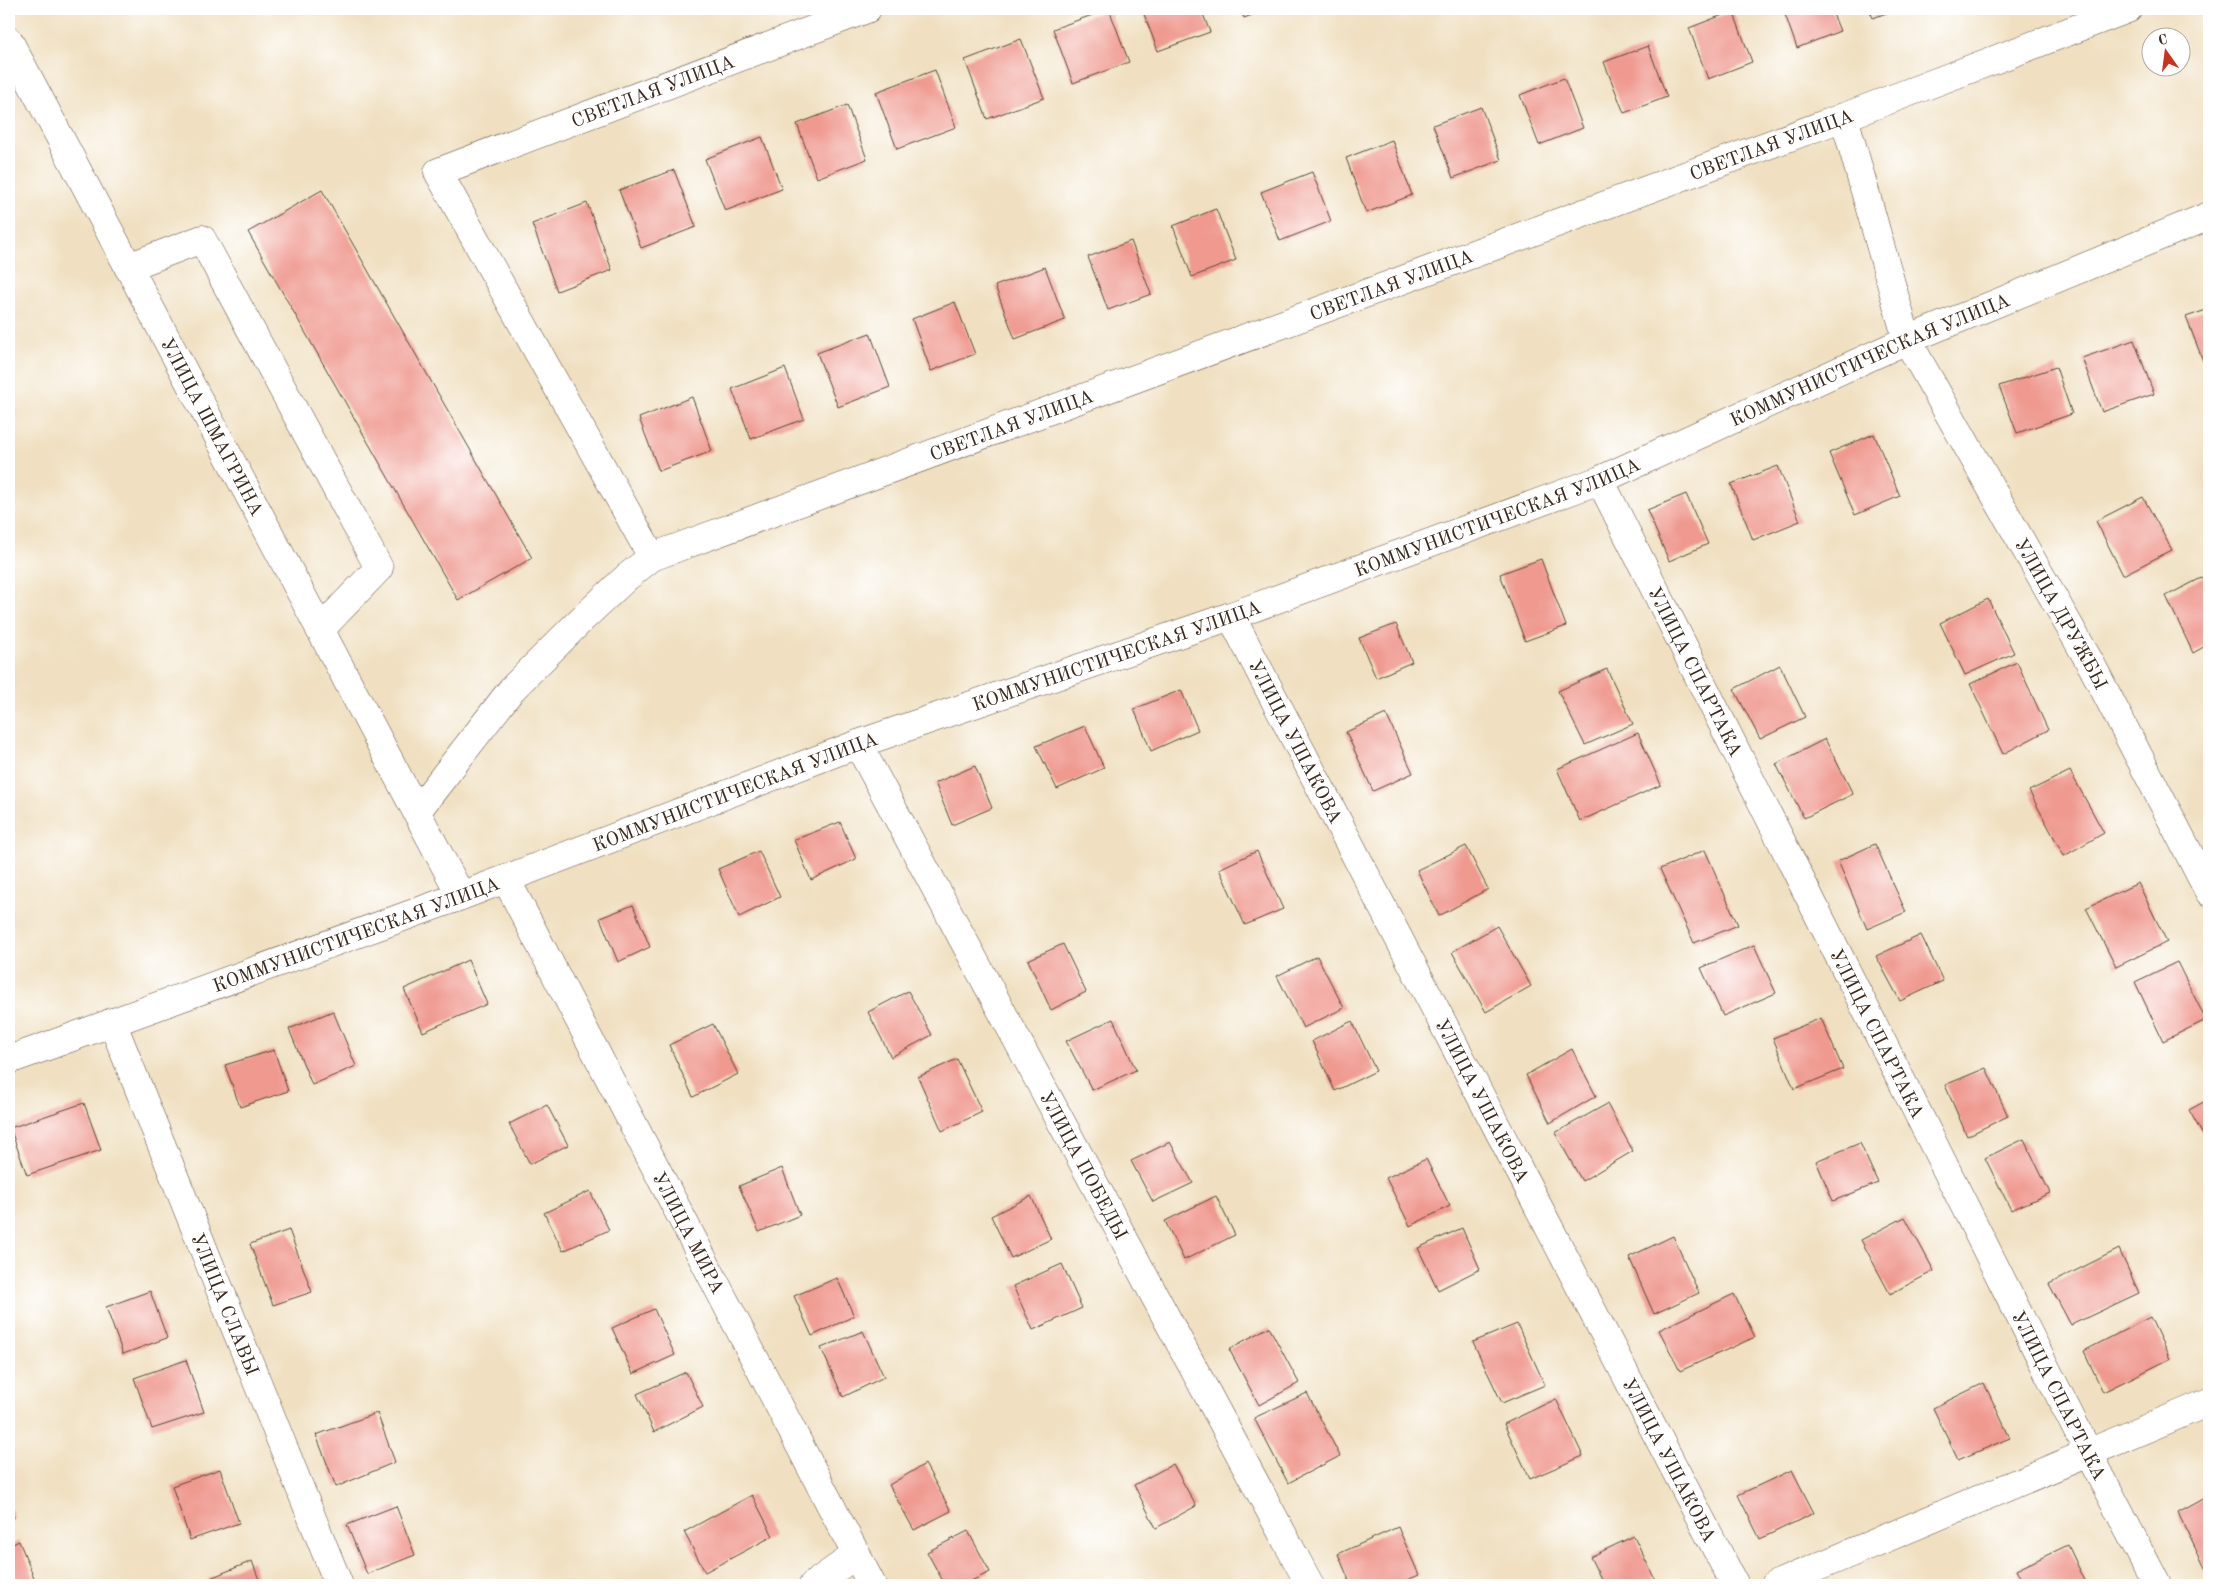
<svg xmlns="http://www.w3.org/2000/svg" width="2218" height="1594" viewBox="0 0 2218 1594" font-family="'Old Standard TT',serif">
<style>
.building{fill:#ef998f}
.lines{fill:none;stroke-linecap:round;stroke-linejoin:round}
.minor-casing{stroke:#564536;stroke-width:29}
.minor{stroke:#fff;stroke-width:28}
.labels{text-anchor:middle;stroke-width:4.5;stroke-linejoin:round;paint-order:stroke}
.street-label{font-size:19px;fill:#3b2a1e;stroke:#fff}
</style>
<rect width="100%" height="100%" fill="#fff"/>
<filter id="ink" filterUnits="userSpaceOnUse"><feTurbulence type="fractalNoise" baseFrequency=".02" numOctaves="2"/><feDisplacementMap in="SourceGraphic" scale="10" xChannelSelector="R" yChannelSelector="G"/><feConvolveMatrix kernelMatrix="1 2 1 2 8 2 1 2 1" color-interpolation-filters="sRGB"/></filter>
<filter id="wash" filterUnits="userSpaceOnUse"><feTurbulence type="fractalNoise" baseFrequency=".0096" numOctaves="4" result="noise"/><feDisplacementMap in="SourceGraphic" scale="20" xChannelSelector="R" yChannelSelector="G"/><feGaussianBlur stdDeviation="1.12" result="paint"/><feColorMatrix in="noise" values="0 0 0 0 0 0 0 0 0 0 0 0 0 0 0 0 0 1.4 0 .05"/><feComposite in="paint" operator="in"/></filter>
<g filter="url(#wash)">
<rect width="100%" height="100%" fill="#f0e0c1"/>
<g id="blocks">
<path class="building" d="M 1109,9 L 1129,62 L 1073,83 L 1053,29 Z
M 1142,9 L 1201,9 L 1210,32 L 1158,51 Z
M 1240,9 L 1268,9 L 1244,18 Z
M 1783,9 L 1831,9 L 1840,31 L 1797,48 Z
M 1869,9 L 1897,9 L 1873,18 Z
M 1733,11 L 1752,62 L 1708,79 L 1689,28 Z
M 1021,39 L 1044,98 L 987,119 L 965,60 Z
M 1648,46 L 1667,97 L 1624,113 L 1604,62 Z
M 935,70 L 956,127 L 897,149 L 876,92 Z
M 1564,78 L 1583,128 L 1539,145 L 1520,95 Z
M 847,105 L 867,159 L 817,178 L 797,124 Z
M 1481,107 L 1501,160 L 1453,178 L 1433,125 Z
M 762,137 L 782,189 L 725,211 L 705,159 Z
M 1392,140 L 1412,195 L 1366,213 L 1346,158 Z
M 674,170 L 696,227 L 641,248 L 619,190 Z
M 1312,172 L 1331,221 L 1280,241 L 1261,192 Z
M 322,190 L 532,558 L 458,600 L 248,232 Z
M 587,203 L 612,270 L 557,291 L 532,224 Z
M 1216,209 L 1236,260 L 1192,277 L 1173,226 Z
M 1131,241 L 1151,294 L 1108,310 L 1088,257 Z
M 1045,267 L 1065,320 L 1015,339 L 995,286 Z
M 955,302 L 975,354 L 931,371 L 912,319 Z
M 2209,309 L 2209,365 L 2205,366 L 2186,317 Z
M 870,333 L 890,387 L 838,407 L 817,353 Z
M 2134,340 L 2154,394 L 2102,412 L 2082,358 Z
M 2056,367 L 2072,414 L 2017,433 L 1999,386 Z
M 785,368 L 804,419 L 751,439 L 732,389 Z
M 692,397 L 712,451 L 659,471 L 639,418 Z
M 1874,434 L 1900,496 L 1855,515 L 1829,453 Z
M 1778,466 L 1800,521 L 1753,540 L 1731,484 Z
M 1686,494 L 1708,544 L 1669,561 L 1647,510 Z
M 2143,497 L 2172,550 L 2123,575 L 2096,521 Z
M 1541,559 L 1566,626 L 1525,641 L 1500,574 Z
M 2209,574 L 2209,644 L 2193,653 L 2166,596 Z
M 1988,599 L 2014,653 L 1965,675 L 1940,623 Z
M 1396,624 L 1412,662 L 1376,678 L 1359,638 Z
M 2017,662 L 2048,730 L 2003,754 L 1970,684 Z
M 1780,665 L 1805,717 L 1760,739 L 1734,689 Z
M 1607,669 L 1633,724 L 1585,745 L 1558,691 Z
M 1181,690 L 1198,730 L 1151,751 L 1134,709 Z
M 1386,714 L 1413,773 L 1373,791 L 1346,732 Z
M 1085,726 L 1104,768 L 1057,789 L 1036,746 Z
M 1638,733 L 1661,785 L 1580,821 L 1557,769 Z
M 1825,739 L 1853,794 L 1804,818 L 1776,764 Z
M 975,766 L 992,808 L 952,825 L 935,783 Z
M 2070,771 L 2104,833 L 2064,856 L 2029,791 Z
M 840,822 L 856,859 L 811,880 L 794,840 Z
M 1875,844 L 1906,912 L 1867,929 L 1838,861 Z
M 1466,846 L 1488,889 L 1439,916 L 1417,870 Z
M 1705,850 L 1738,925 L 1694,943 L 1660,869 Z
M 759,851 L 780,897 L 739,917 L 718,869 Z
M 1257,851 L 1283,909 L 1245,925 L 1219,869 Z
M 2138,883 L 2167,942 L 2116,967 L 2086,908 Z
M 633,905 L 650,947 L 618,962 L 600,918 Z
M 1497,926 L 1531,986 L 1486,1012 L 1452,952 Z
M 1921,935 L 1943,981 L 1900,1001 L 1876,956 Z
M 1063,944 L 1086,992 L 1051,1010 L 1028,960 Z
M 1754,945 L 1776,993 L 1723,1016 L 1701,968 Z
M 1317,956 L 1344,1008 L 1303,1028 L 1277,976 Z
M 468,960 L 487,1004 L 423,1032 L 404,989 Z
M 2177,962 L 2206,1020 L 2163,1041 L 2135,982 Z
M 908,991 L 932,1035 L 891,1057 L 868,1012 Z
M 333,1011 L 356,1066 L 312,1085 L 289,1029 Z
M 1821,1018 L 1843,1069 L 1794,1089 L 1773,1038 Z
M 1113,1019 L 1136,1070 L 1092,1090 L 1066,1041 Z
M 1352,1021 L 1376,1071 L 1335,1091 L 1312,1041 Z
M 713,1024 L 738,1074 L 693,1097 L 669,1045 Z
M 1572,1049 L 1596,1096 L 1550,1123 L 1526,1075 Z
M 274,1050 L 288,1091 L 240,1107 L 225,1065 Z
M 957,1059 L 982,1112 L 942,1131 L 918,1077 Z
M 1986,1068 L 2008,1116 L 1967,1136 L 1945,1085 Z
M 2209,1099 L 2209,1146 L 2189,1110 Z
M 84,1103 L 101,1150 L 27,1175 L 10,1128 Z
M 1607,1104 L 1633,1151 L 1582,1181 L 1555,1133 Z
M 547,1105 L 568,1145 L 530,1164 L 509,1124 Z
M 2024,1139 L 2050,1193 L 2011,1210 L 1985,1158 Z
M 1170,1142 L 1193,1183 L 1153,1202 L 1131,1161 Z
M 1860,1143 L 1878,1183 L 1833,1201 L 1816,1161 Z
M 1426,1159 L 1450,1206 L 1410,1226 L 1386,1178 Z
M 782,1168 L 800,1215 L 759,1232 L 739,1186 Z
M 590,1191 L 609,1230 L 563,1251 L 544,1213 Z
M 1031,1196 L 1051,1239 L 1011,1258 L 991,1216 Z
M 1216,1196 L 1235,1235 L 1184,1260 L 1165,1221 Z
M 1905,1217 L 1934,1271 L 1890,1294 L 1861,1240 Z
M 1462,1228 L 1480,1269 L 1438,1290 L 1418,1248 Z
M 289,1230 L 312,1292 L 273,1305 L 250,1244 Z
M 1673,1236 L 1699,1293 L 1654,1314 L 1629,1257 Z
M 2119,1249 L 2139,1293 L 2071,1325 L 2049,1284 Z
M 1062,1264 L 1082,1308 L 1033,1330 L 1013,1286 Z
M 837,1278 L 854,1316 L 812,1336 L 794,1296 Z
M 150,1291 L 167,1338 L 123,1354 L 106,1307 Z
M 1734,1294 L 1755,1337 L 1680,1371 L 1659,1330 Z
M 654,1309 L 675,1355 L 633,1374 L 612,1328 Z
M 2150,1317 L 2170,1359 L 2103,1392 L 2084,1351 Z
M 1517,1324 L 1545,1385 L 1502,1403 L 1473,1342 Z
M 1269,1327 L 1299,1383 L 1259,1405 L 1229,1349 Z
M 863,1331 L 884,1377 L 843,1397 L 821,1348 Z
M 186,1360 L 204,1412 L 152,1429 L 134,1378 Z
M 686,1372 L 703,1407 L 654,1432 L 637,1394 Z
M 1984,1383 L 2010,1438 L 1958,1460 L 1933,1408 Z
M 1307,1393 L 1340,1456 L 1288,1483 L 1254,1418 Z
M 1556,1399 L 1583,1456 L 1530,1479 L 1504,1424 Z
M 377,1413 L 395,1462 L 336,1487 L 316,1435 Z
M 925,1464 L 951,1511 L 914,1530 L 889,1485 Z
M 1173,1464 L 1196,1506 L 1156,1528 L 1134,1485 Z
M 220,1469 L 239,1523 L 190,1540 L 172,1486 Z
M 1792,1470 L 1814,1513 L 1760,1539 L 1738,1495 Z
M 752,1495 L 773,1536 L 705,1572 L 684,1532 Z
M 2209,1496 L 2209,1570 L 2207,1572 L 2178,1513 Z
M 9,1503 L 14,1518 L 9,1520 Z
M 396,1506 L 415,1555 L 367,1574 L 347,1525 Z
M 1398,1527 L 1419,1575 L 1396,1585 L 1351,1585 L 1338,1554 Z
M 968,1531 L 990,1572 L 963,1585 L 945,1585 L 927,1552 Z
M 1634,1536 L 1657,1584 L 1604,1585 L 1590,1557 Z
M 19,1541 L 37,1585 L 9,1585 L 9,1546 Z
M 2068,1545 L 2087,1585 L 2024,1585 L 2016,1570 Z
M 252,1561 L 261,1585 L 211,1585 L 208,1579 Z"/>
</g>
</g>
<g filter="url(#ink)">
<use href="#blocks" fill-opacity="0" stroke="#564536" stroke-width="1"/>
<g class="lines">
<g class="minor-casing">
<g id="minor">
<path id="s1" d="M 9,41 L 461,896"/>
<path id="s2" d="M 1844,117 L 1907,340 L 2092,666 L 2209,892"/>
<path d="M 128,267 L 202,239 L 379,568 L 320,630"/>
<path id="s3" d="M 1600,480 L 2088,1452 L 2157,1585"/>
<path id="s4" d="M 652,557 L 438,172 L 867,9"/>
<path id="s5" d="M 1231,616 L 1735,1585"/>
<path id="s6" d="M 858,744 L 1310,1585"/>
<path id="s7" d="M 417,811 L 512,689 L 582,619 L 627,577 L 652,557 L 1844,117 L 2128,9"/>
<path id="s8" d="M 506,879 L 872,1585"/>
<path id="s9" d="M 112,1022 L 339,1585"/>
<path id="s10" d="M 9,1060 L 461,896 L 858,744 L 1231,616 L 1600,480 L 1907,340 L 2209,216"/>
<path d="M 813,1585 L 857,1554"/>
<path d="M 1775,1585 L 2209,1402"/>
</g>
</g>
<use href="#minor" class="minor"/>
</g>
</g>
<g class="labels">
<g class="street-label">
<text dy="7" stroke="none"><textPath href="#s4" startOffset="670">СВЕТЛАЯ УЛИЦА</textPath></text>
<text dy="7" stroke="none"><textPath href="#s7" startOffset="1540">СВЕТЛАЯ УЛИЦА</textPath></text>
<text dy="7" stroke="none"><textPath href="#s7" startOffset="1135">СВЕТЛАЯ УЛИЦА</textPath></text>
<text dy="7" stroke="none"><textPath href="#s10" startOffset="1989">КОММУНИСТИЧЕСКАЯ УЛИЦА</textPath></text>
<text dy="7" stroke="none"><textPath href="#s7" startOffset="730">СВЕТЛАЯ УЛИЦА</textPath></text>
<text dy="7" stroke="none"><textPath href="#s1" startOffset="436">УЛИЦА ШМАГРИНА</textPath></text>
<text dy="7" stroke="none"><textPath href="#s10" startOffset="1584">КОММУНИСТИЧЕСКАЯ УЛИЦА</textPath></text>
<text dy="7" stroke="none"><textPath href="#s2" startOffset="546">УЛИЦА ДРУЖБЫ</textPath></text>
<text dy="7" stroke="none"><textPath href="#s10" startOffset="1179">КОММУНИСТИЧЕСКАЯ УЛИЦА</textPath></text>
<text dy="7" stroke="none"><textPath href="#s3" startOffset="214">УЛИЦА СПАРТАКА</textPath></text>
<text dy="7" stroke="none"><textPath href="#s5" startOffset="141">УЛИЦА УШАКОВА</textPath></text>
<text dy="7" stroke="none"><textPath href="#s10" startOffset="774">КОММУНИСТИЧЕСКАЯ УЛИЦА</textPath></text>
<text dy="7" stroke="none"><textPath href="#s10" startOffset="369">КОММУНИСТИЧЕСКАЯ УЛИЦА</textPath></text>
<text dy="7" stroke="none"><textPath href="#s3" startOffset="619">УЛИЦА СПАРТАКА</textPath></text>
<text dy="7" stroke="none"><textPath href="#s5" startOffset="546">УЛИЦА УШАКОВА</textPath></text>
<text dy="7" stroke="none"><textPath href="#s6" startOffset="478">УЛИЦА ПОБЕДЫ</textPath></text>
<text dy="7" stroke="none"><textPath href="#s8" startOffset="398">УЛИЦА МИРА</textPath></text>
<text dy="7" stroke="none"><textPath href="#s9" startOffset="304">УЛИЦА СЛАВЫ</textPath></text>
<text dy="7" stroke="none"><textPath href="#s3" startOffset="1024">УЛИЦА СПАРТАКА</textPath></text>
<text dy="7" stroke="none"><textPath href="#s5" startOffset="951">УЛИЦА УШАКОВА</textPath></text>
</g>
</g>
<rect width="2218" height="1594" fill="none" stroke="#fff" stroke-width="30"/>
<g transform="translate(2166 52) rotate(346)"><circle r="24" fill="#ffffff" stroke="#b1aaa5"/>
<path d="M0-4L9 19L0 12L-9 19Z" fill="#c8321e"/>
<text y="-8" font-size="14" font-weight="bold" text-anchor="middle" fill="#3b2a1e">С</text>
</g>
</svg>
